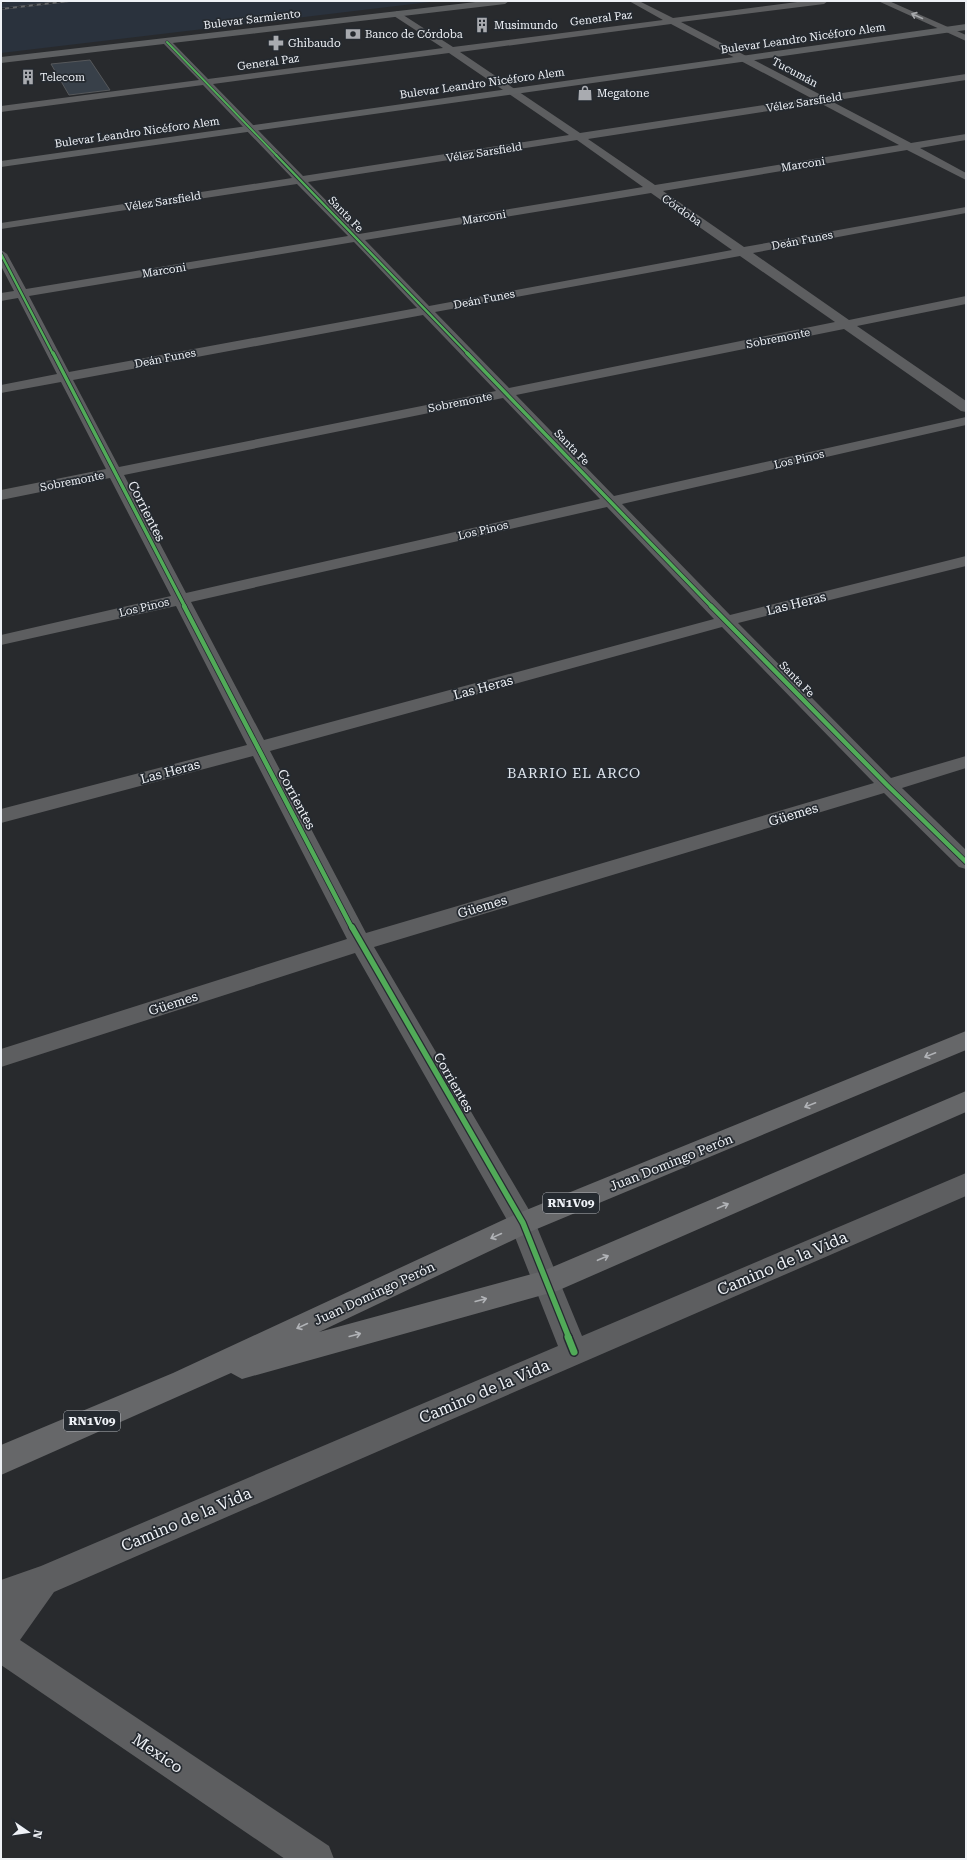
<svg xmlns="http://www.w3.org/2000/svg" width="967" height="1860" viewBox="0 0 967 1860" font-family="'Roboto Serif',serif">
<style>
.built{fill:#2a323d}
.building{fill:#384049;stroke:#56585b}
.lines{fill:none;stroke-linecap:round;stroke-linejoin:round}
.street{fill:#5d5e60;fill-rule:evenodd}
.secondary{fill:#5e6062;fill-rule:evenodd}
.primary{fill:#666769;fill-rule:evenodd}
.rail-casing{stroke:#646668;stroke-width:2}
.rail{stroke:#252a30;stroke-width:1.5;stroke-dasharray:4;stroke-linecap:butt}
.cycleway-far5-casing{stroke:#252a30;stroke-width:3}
.cycleway-far4-casing{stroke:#252a30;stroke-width:4}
.cycleway-far3-casing{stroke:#252a30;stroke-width:5}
.cycleway-far2-casing{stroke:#252a30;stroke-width:6}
.cycleway-far1-casing{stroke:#252a30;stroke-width:8}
.cycleway-casing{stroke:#252a30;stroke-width:10}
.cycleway-far5{stroke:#51ab58;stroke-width:2}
.cycleway-far4{stroke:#51ab58;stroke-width:2.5}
.cycleway-far3{stroke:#51ab58;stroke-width:3.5}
.cycleway-far2{stroke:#51ab58;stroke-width:4.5}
.cycleway-far1{stroke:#51ab58;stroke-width:5.5}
.cycleway{stroke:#51ab58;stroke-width:7}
.oneway{stroke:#a6a8ab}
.oneway2{stroke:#b1b3b7}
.labels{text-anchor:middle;stroke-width:3.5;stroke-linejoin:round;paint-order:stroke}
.far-street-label{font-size:11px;fill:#eef1f6;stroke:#252a30}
.far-poi-label{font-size:11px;fill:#eef1f6;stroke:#252a30;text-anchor:start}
.shield{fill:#252a30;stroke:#b2b5bb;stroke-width:1}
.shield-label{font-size:12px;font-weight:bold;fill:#eef1f6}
.street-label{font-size:13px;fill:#eef1f6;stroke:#252a30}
.neighbourhood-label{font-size:14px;letter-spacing:1px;fill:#dee5ee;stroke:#252a30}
.near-street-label{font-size:16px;fill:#eef1f6;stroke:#252a30}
</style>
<rect width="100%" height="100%" fill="#282a2d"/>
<path class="built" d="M 9,1 L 438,1 L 1,53 L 1,4 Z"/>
<path class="building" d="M 90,60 L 110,90 L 69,95 L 51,64 Z"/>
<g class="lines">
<path class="street" d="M 629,1 L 639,1 L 673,18 L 805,1 L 828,1 L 824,4 L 681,22 L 823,96 L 966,74 L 966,80 L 831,101 L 911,143 L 966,134 L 966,140 L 920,148 L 966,173 L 966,180 L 907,150 L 663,191 L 744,247 L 966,207 L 966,213 L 753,253 L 849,320 L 966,296 L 966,304 L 857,326 L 966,401 L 966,412 L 961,411 L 844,329 L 516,395 L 614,496 L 966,417 L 966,425 L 622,504 L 730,615 L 966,556 L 966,566 L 738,623 L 891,778 L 966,756 L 966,768 L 902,788 L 966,850 L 966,869 L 959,867 L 884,793 L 374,947 L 532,1215 L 582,1336 L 966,1173 L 966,1196 L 54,1592 L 20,1640 L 329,1846 L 334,1859 L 285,1859 L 1,1665 L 1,1580 L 41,1566 L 558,1346 L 511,1227 L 355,953 L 1,1067 L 1,1049 L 347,939 L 253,756 L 1,823 L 1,809 L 247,745 L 176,606 L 1,645 L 1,635 L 171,596 L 110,478 L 1,500 L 1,490 L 106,469 L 61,382 L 1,393 L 1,385 L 57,374 L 18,298 L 1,301 L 1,293 L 14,291 L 1,266 L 1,250 L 7,254 L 26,289 L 348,236 L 297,184 L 1,229 L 1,223 L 292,178 L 203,85 L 1,112 L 1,106 L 199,80 L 164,44 L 163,42 L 167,39 L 170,40 L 208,79 L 443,48 L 394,16 L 393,14 L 397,11 L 453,47 L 663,20 ZM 671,24 L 811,98 L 580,133 L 460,52 ZM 449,53 L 569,135 L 303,176 L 213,84 ZM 820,103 L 899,145 L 655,185 L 588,139 ZM 577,140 L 643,187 L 359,234 L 308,182 ZM 651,193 L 732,250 L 429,306 L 365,240 ZM 354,242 L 417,308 L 69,372 L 29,296 ZM 740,256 L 835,322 L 509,388 L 435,312 ZM 423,315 L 496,391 L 119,467 L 73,380 ZM 503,398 L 600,499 L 186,593 L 124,475 ZM 607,507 L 714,619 L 264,740 L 191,602 ZM 722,627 L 874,783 L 366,933 L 270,751 Z
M 878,1 L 889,1 L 966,35 L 966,41 Z"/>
<path class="secondary" d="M 484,1 L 509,1 L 505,4 L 1,63 L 1,57 Z
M 966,24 L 966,30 L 1,167 L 1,161 Z"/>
<path class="primary" d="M 966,1031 L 966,1050 L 532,1231 L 319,1332 L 543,1271 L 966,1091 L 966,1112 L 557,1291 L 242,1379 L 231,1373 L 1,1475 L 1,1445 L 173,1373 L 514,1215 Z"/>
<g class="rail-casing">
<path id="rail" d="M 1,9 L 69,1"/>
</g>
<use href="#rail" class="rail"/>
<g class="cycleway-far5-casing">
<path id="cycleway-far5" d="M 167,42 L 277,156"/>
</g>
<g class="cycleway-far4-casing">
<path id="cycleway-far4" d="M 276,155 L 468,354
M 1,254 L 53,354"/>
</g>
<g class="cycleway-far3-casing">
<path id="cycleway-far3" d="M 53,353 L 185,607
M 467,353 L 712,607"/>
</g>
<g class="cycleway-far2-casing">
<path id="cycleway-far2" d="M 184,606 L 352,928
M 711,606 L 887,785 L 966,862"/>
</g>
<g class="cycleway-far1-casing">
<path id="cycleway-far1" d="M 352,927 L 523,1223 L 569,1338"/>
</g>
<g class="cycleway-casing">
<path id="cycleway" d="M 568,1337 L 574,1352"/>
</g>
<use href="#cycleway-far5" class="cycleway-far5"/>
<use href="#cycleway-far4" class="cycleway-far4"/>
<use href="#cycleway-far3" class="cycleway-far3"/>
<use href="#cycleway-far2" class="cycleway-far2"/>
<use href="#cycleway-far1" class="cycleway-far1"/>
<use href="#cycleway" class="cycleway"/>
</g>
<defs><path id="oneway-shaft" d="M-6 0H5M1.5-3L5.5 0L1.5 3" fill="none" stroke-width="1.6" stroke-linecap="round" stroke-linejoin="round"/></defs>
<use class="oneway" href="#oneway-shaft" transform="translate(917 16) rotate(-156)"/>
<g class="oneway2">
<use href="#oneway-shaft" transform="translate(930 1055) rotate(158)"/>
<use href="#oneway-shaft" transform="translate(810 1105) rotate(158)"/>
<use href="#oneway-shaft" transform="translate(723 1206) rotate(-23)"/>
<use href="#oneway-shaft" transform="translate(496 1236) rotate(155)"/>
<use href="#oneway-shaft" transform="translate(603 1258) rotate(-23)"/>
<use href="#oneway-shaft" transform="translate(481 1300) rotate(-15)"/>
<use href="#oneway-shaft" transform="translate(302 1326) rotate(155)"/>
<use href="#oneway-shaft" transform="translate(355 1335) rotate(-15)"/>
</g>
<defs>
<g id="building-bare" transform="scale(1.2)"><path d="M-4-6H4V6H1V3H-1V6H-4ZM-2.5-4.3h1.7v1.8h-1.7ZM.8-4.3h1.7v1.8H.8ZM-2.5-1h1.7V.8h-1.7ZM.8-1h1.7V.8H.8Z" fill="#a9abb0" stroke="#252a30" stroke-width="2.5" paint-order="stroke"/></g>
<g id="bank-bare" transform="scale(1.2)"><path d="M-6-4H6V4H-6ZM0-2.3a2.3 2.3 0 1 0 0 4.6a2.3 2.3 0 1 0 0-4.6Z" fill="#a9abb0" stroke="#252a30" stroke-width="2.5" paint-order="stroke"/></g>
<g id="pharmacy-bare" transform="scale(1.2)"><path d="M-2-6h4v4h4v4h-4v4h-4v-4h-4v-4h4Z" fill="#a9abb0" stroke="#252a30" stroke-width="2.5" paint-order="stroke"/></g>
<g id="shop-bare" transform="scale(1.2)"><path d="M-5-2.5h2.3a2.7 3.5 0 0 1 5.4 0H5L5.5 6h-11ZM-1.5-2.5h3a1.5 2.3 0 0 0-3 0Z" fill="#a9abb0" stroke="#252a30" stroke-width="2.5" paint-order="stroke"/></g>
</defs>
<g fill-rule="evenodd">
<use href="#building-bare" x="482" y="25"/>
<use href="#bank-bare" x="353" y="34"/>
<use href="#pharmacy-bare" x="276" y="43"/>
<use href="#building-bare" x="28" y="77"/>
<use href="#shop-bare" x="585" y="93"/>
</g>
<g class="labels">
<g class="far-street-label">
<text transform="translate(601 18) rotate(-7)" y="4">General Paz</text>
<text transform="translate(252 19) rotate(-7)" y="4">Bulevar Sarmiento</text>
<text transform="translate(803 38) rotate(-8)" y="4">Bulevar Leandro Nicéforo Alem</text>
<text transform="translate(268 62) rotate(-8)" y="4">General Paz</text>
<text transform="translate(795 72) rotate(28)" y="4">Tucumán</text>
<text transform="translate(482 83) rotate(-8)" y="4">Bulevar Leandro Nicéforo Alem</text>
<text transform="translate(804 102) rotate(-9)" y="4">Vélez Sarsfield</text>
<text transform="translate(137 132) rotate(-8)" y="4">Bulevar Leandro Nicéforo Alem</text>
<text transform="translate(484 152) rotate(-9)" y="4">Vélez Sarsfield</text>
<text transform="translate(803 164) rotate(-9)" y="4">Marconi</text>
<text transform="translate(163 201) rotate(-9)" y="4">Vélez Sarsfield</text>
<text transform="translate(682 210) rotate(35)" y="4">Córdoba</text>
<text transform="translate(346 214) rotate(46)" y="4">Santa Fe</text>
<text transform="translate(484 217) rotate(-9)" y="4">Marconi</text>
<text transform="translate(802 240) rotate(-11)" y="4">Deán Funes</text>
<text transform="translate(164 270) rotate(-9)" y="4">Marconi</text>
<text transform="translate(484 299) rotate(-11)" y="4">Deán Funes</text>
<text transform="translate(778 338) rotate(-11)" y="4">Sobremonte</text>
<text transform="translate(165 358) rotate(-11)" y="4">Deán Funes</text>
<text transform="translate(460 402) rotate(-11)" y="4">Sobremonte</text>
<text transform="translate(572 447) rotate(46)" y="4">Santa Fe</text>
<text transform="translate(799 459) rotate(-13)" y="4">Los Pinos</text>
<text transform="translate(72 481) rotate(-11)" y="4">Sobremonte</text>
<text transform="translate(483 530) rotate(-13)" y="4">Los Pinos</text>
<text transform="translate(144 607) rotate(-13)" y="4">Los Pinos</text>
<text transform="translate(797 679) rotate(46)" y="4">Santa Fe</text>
</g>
<g class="far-poi-label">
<text x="494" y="29">Musimundo</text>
<text x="365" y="38">Banco de Córdoba</text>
<text x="288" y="47">Ghibaudo</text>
<text x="40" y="81">Telecom</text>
<text x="597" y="97">Megatone</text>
</g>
<g class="shield">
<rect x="543" y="1193" width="56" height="20" rx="3"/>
<rect x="64" y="1411" width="56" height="20" rx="3"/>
</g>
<g class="shield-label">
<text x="571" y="1207">RN1V09</text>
<text x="92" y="1425">RN1V09</text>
</g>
<g class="street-label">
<text transform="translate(147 511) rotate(63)" y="5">Corrientes</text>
<text transform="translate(796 603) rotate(-14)" y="5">Las Heras</text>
<text transform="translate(483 687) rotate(-15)" y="5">Las Heras</text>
<text transform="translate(170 771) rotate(-15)" y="5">Las Heras</text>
<text transform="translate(297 799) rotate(62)" y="5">Corrientes</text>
<text transform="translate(793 814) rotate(-17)" y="5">Güemes</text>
<text transform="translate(482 906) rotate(-17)" y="5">Güemes</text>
<text transform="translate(173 1003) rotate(-18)" y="5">Güemes</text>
<text transform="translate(454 1082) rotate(60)" y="5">Corrientes</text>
<text transform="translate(671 1162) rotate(-22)" y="5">Juan Domingo Perón</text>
<text transform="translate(374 1293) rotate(-25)" y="5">Juan Domingo Perón</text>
</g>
<g class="neighbourhood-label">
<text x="574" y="778">BARRIO EL ARCO</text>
</g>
<g class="near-street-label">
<text transform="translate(782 1263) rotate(-23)" y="6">Camino de la Vida</text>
<text transform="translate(484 1391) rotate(-23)" y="6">Camino de la Vida</text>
<text transform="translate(186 1519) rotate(-23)" y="6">Camino de la Vida</text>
<text transform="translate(158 1753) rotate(34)" y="6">Mexico</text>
</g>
</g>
<rect width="967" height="1860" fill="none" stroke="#eef1f6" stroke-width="4"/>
<g transform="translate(28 1832) rotate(103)" stroke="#252a30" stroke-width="3" paint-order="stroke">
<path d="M0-3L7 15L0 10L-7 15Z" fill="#eef1f6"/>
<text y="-6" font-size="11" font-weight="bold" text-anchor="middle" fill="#eef1f6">N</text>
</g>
</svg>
